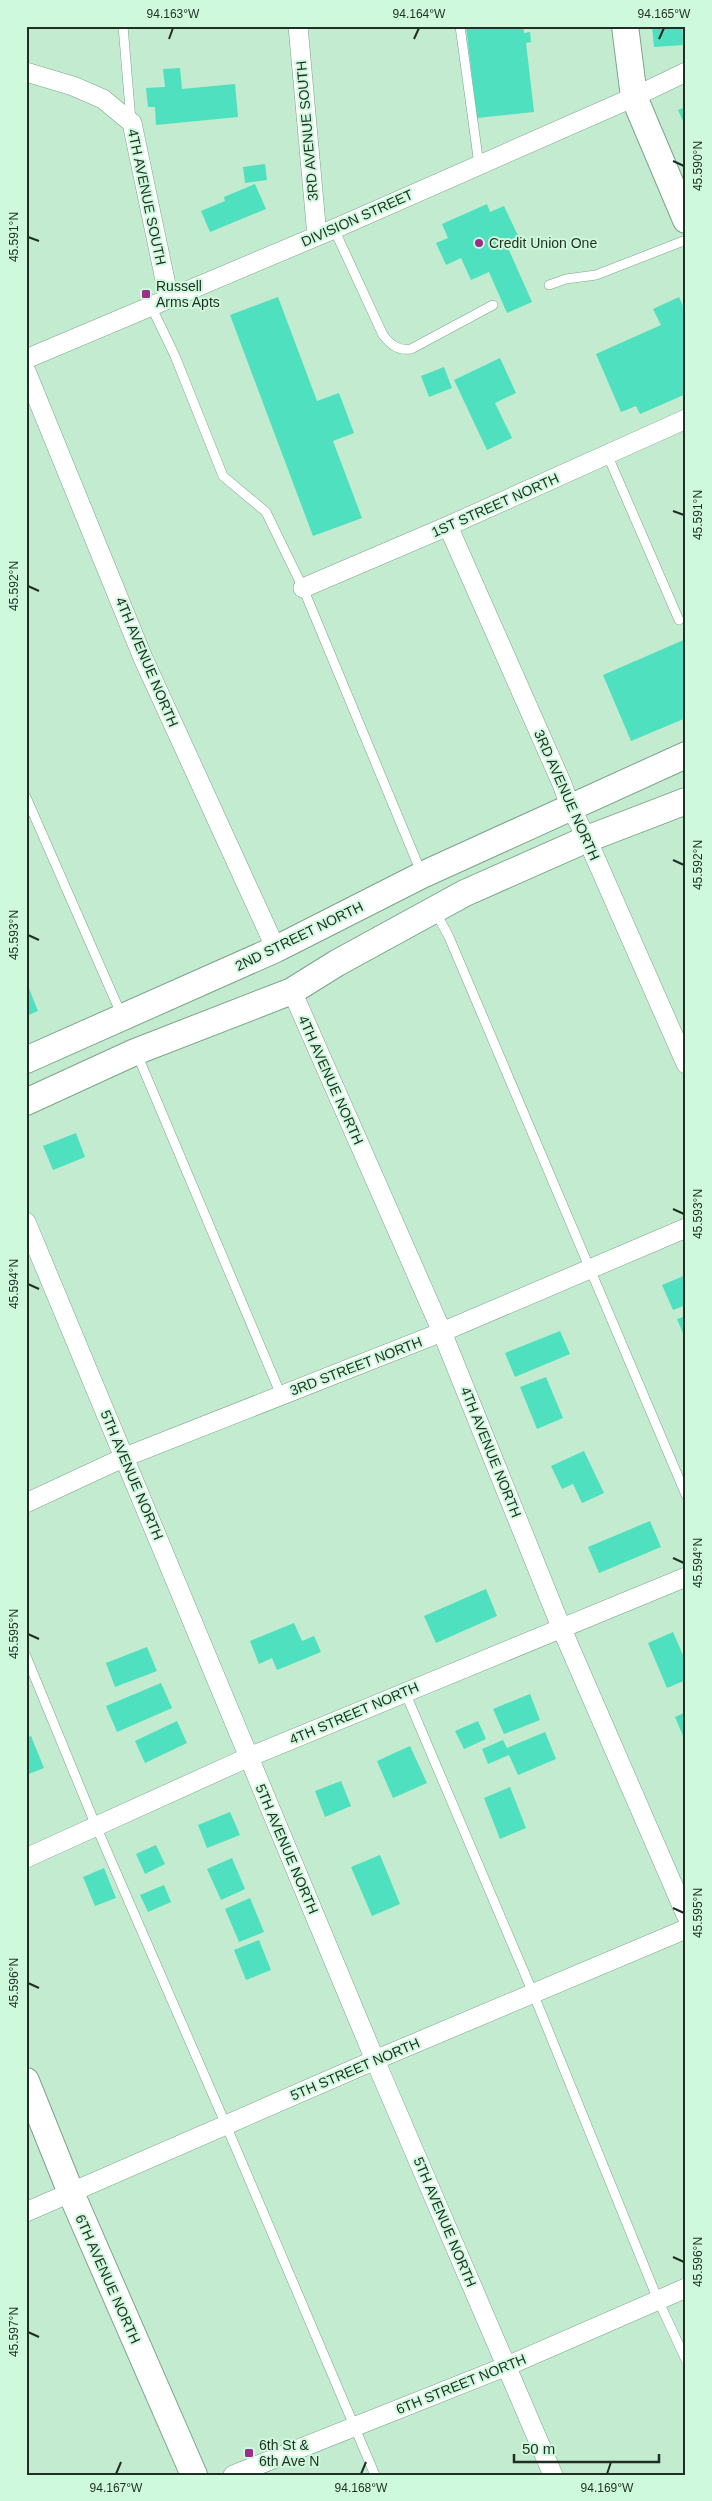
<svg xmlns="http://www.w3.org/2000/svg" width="712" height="2501" viewBox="0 0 712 2501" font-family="Arial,sans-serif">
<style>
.building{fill:#4ee0bf}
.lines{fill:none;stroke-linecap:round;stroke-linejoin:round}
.lane-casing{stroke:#7da48a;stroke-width:10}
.street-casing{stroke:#7da48a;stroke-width:20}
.secondary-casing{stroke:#7da48a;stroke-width:28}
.lane{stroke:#fff;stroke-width:9}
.street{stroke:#fff;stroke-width:19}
.secondary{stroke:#fff;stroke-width:26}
.ticks{fill:none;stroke:#1f2f24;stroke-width:2}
.poi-dot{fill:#9d2d8b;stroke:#cff9dc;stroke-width:2}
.labels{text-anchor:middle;stroke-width:4;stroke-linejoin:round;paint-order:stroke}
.street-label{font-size:14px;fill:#1f2f24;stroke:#cff9dc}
.poi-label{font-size:14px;fill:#1f2f24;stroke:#cff9dc;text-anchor:start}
.neatline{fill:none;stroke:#1f2f24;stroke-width:2}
.ticks-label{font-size:12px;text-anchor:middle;fill:#1f2f24}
</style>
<rect width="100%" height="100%" fill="#c2ebcf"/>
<path class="building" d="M 466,26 L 523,26 L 524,33 L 530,32 L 531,42 L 526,43 L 534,112 L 477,118 Z
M 652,26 L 682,26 L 684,45 L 654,47 Z
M 180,68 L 182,89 L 235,84 L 238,117 L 156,125 L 155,107 L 148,107 L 146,88 L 165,87 L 163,69 Z
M 686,107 L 686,128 L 678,110 Z
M 265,164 L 267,180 L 245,183 L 243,167 Z
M 255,184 L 266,209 L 210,232 L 201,211 L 225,201 L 224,197 Z
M 487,204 L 490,212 L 504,206 L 521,242 L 508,248 L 532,302 L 507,313 L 489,272 L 471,280 L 461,258 L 446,265 L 436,243 L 448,238 L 442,224 Z
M 278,297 L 317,401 L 339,393 L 354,433 L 333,441 L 362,518 L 313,536 L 230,315 Z
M 679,297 L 686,312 L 686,394 L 640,414 L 636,406 L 621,412 L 596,354 L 661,325 L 653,309 Z
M 500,358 L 516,393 L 495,403 L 512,438 L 487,450 L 454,380 Z
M 444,367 L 452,388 L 429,397 L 421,376 Z
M 686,639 L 686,718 L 631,741 L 603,675 Z
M 26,986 L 28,986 L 38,1011 L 26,1016 Z
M 76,1133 L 85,1157 L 53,1170 L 43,1146 Z
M 686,1275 L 686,1305 L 673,1310 L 662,1285 Z
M 686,1316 L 686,1340 L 677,1319 Z
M 560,1331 L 570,1354 L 515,1377 L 505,1353 Z
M 546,1377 L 563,1418 L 537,1429 L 520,1387 Z
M 584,1451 L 604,1493 L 582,1503 L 573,1484 L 562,1489 L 551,1466 Z
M 650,1521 L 661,1547 L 599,1573 L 588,1547 Z
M 486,1589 L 497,1616 L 436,1643 L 424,1616 Z
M 294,1623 L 302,1641 L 314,1636 L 321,1652 L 277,1670 L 272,1658 L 259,1664 L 250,1641 Z
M 673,1632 L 686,1662 L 686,1680 L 667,1688 L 648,1643 Z
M 147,1647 L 157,1671 L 115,1687 L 106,1663 Z
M 161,1683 L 172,1708 L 117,1732 L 106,1706 Z
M 530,1694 L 540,1720 L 504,1734 L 493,1709 Z
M 686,1712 L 686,1743 L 675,1717 Z
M 177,1721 L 187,1743 L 145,1763 L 135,1741 Z
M 478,1721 L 486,1739 L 464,1749 L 455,1731 Z
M 545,1732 L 556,1759 L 518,1775 L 509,1755 L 488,1764 L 482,1749 L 503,1740 L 507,1748 Z
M 31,1736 L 44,1768 L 26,1775 L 26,1738 Z
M 410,1746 L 427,1783 L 393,1798 L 377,1761 Z
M 341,1781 L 351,1806 L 325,1817 L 315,1791 Z
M 510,1787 L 526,1828 L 500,1839 L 484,1798 Z
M 230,1812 L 240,1835 L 207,1848 L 198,1825 Z
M 156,1845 L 165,1864 L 145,1874 L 136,1854 Z
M 380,1855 L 400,1904 L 372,1916 L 351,1867 Z
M 232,1858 L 245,1889 L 221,1900 L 207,1869 Z
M 104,1868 L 116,1898 L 95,1906 L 83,1877 Z
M 164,1885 L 171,1902 L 148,1912 L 140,1895 Z
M 250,1898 L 264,1932 L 239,1942 L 225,1909 Z
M 259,1940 L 271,1970 L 246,1980 L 234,1950 Z"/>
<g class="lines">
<g class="lane-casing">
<path id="lane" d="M 123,26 L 131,121
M 460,26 L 479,165
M 334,229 L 383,335 C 391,345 398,351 411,349 L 493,305
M 549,285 L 566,279 L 596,275 L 686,240
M 151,306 L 175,356 L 223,476 L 266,512 L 303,588 L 421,872
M 607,454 L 679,620
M 26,797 L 122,1016
M 435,911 L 449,937 L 686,1495
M 137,1054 L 281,1395
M 26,1656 L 96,1826 L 226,2125 L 375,2475
M 405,1692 L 533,1993 L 658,2300 L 686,2360"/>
</g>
<g class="street-casing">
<path id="street" d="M 298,26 L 317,236
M 26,72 L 73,86 L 103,99 L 132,123 L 169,299
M 26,359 L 334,229 L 634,97 L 686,72
M 26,371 L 143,658 L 276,949
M 448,526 L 562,784 L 570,806 L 587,839 L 686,1064
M 303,588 L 448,526 L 686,419
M 292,991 L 442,1332 L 561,1627 L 686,1915
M 26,1222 L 375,2060 L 553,2475
M 26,1503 L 125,1457 L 442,1332 L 686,1228
M 26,1858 L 249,1757 L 686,1577
M 26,2212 L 375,2060 L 686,1929
M 233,2475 L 507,2366 L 686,2288"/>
</g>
<g class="secondary-casing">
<path id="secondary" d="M 625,26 L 634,97 L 686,220
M 26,1060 L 276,949 L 422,875 L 686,755
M 26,1102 L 135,1052 L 292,991 L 337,963 L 465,893 L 587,839 L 686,801
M 26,2081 L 71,2193 L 194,2475"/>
</g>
<use href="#lane" class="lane"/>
<use href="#street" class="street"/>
<use href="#secondary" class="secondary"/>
</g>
<path class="ticks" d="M 169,39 L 173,28M 414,39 L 419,28M 659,39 L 664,28M 673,161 L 684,166M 28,237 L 39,241M 673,511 L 684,515M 28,586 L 39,591M 673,860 L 684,865M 28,935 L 39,940M 673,1209 L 684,1214M 28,1284 L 39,1289M 673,1558 L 684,1563M 28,1634 L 39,1639M 673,1908 L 684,1913M 28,1983 L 39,1988M 673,2257 L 684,2262M 28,2332 L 39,2337M 116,2474 L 121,2462M 361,2474 L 366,2462M 607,2474 L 611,2462"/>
<g class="poi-dot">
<circle cx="479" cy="243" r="5"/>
<rect x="141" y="289" width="10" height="10" rx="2.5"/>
<rect x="244" y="2448" width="10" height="10" rx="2.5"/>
</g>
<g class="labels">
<g class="street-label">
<text transform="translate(307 131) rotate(-95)" y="5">3RD AVENUE SOUTH</text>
<text transform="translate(147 197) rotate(78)" y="5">4TH AVENUE SOUTH</text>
<text transform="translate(357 218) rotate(-24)" y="5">DIVISION STREET</text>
<text transform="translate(495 505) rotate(-24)" y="5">1ST STREET NORTH</text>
<text transform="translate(147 662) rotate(67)" y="5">4TH AVENUE NORTH</text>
<text transform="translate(567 795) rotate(66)" y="5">3RD AVENUE NORTH</text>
<text transform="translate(299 936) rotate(-26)" y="5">2ND STREET NORTH</text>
<text transform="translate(331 1080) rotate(66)" y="5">4TH AVENUE NORTH</text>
<text transform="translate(356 1366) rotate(-21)" y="5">3RD STREET NORTH</text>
<text transform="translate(491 1452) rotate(68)" y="5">4TH AVENUE NORTH</text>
<text transform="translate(132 1475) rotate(67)" y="5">5TH AVENUE NORTH</text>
<text transform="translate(354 1713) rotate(-23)" y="5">4TH STREET NORTH</text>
<text transform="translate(287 1849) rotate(67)" y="5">5TH AVENUE NORTH</text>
<text transform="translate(355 2069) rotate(-23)" y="5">5TH STREET NORTH</text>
<text transform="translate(445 2222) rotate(67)" y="5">5TH AVENUE NORTH</text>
<text transform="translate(108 2279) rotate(66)" y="5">6TH AVENUE NORTH</text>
<text transform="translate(461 2384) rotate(-22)" y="5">6TH STREET NORTH</text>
</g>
<g class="poi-label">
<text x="489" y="248">Credit Union One</text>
<text x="156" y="291">Russell<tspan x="156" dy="16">Arms Apts</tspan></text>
<text x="259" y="2450">6th St &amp;<tspan x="259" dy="16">6th Ave N</tspan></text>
</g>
</g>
<rect width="712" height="2501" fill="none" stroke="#cff9dc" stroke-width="55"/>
<path d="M514 2454v8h145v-8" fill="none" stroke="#1f2f24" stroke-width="2.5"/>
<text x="522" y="2454" font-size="15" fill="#1f2f24" stroke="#cff9dc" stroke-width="4" paint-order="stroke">50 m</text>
<rect x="28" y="28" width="656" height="2446" class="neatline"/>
<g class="ticks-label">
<text x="173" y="18">94.163°W</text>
<text x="419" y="18">94.164°W</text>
<text x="664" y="18">94.165°W</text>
<text transform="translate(698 166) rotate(-90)" y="4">45.590°N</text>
<text transform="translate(14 237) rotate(-90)" y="4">45.591°N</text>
<text transform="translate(698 515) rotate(-90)" y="4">45.591°N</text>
<text transform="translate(14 586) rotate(-90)" y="4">45.592°N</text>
<text transform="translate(698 865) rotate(-90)" y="4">45.592°N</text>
<text transform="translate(14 935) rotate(-90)" y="4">45.593°N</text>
<text transform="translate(698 1214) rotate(-90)" y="4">45.593°N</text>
<text transform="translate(14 1284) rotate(-90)" y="4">45.594°N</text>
<text transform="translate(698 1563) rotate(-90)" y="4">45.594°N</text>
<text transform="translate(14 1634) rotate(-90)" y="4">45.595°N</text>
<text transform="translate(698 1913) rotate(-90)" y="4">45.595°N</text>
<text transform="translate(14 1983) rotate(-90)" y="4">45.596°N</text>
<text transform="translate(698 2262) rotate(-90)" y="4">45.596°N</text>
<text transform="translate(14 2332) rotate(-90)" y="4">45.597°N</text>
<text x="116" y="2492">94.167°W</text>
<text x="361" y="2492">94.168°W</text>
<text x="607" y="2492">94.169°W</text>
</g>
</svg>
